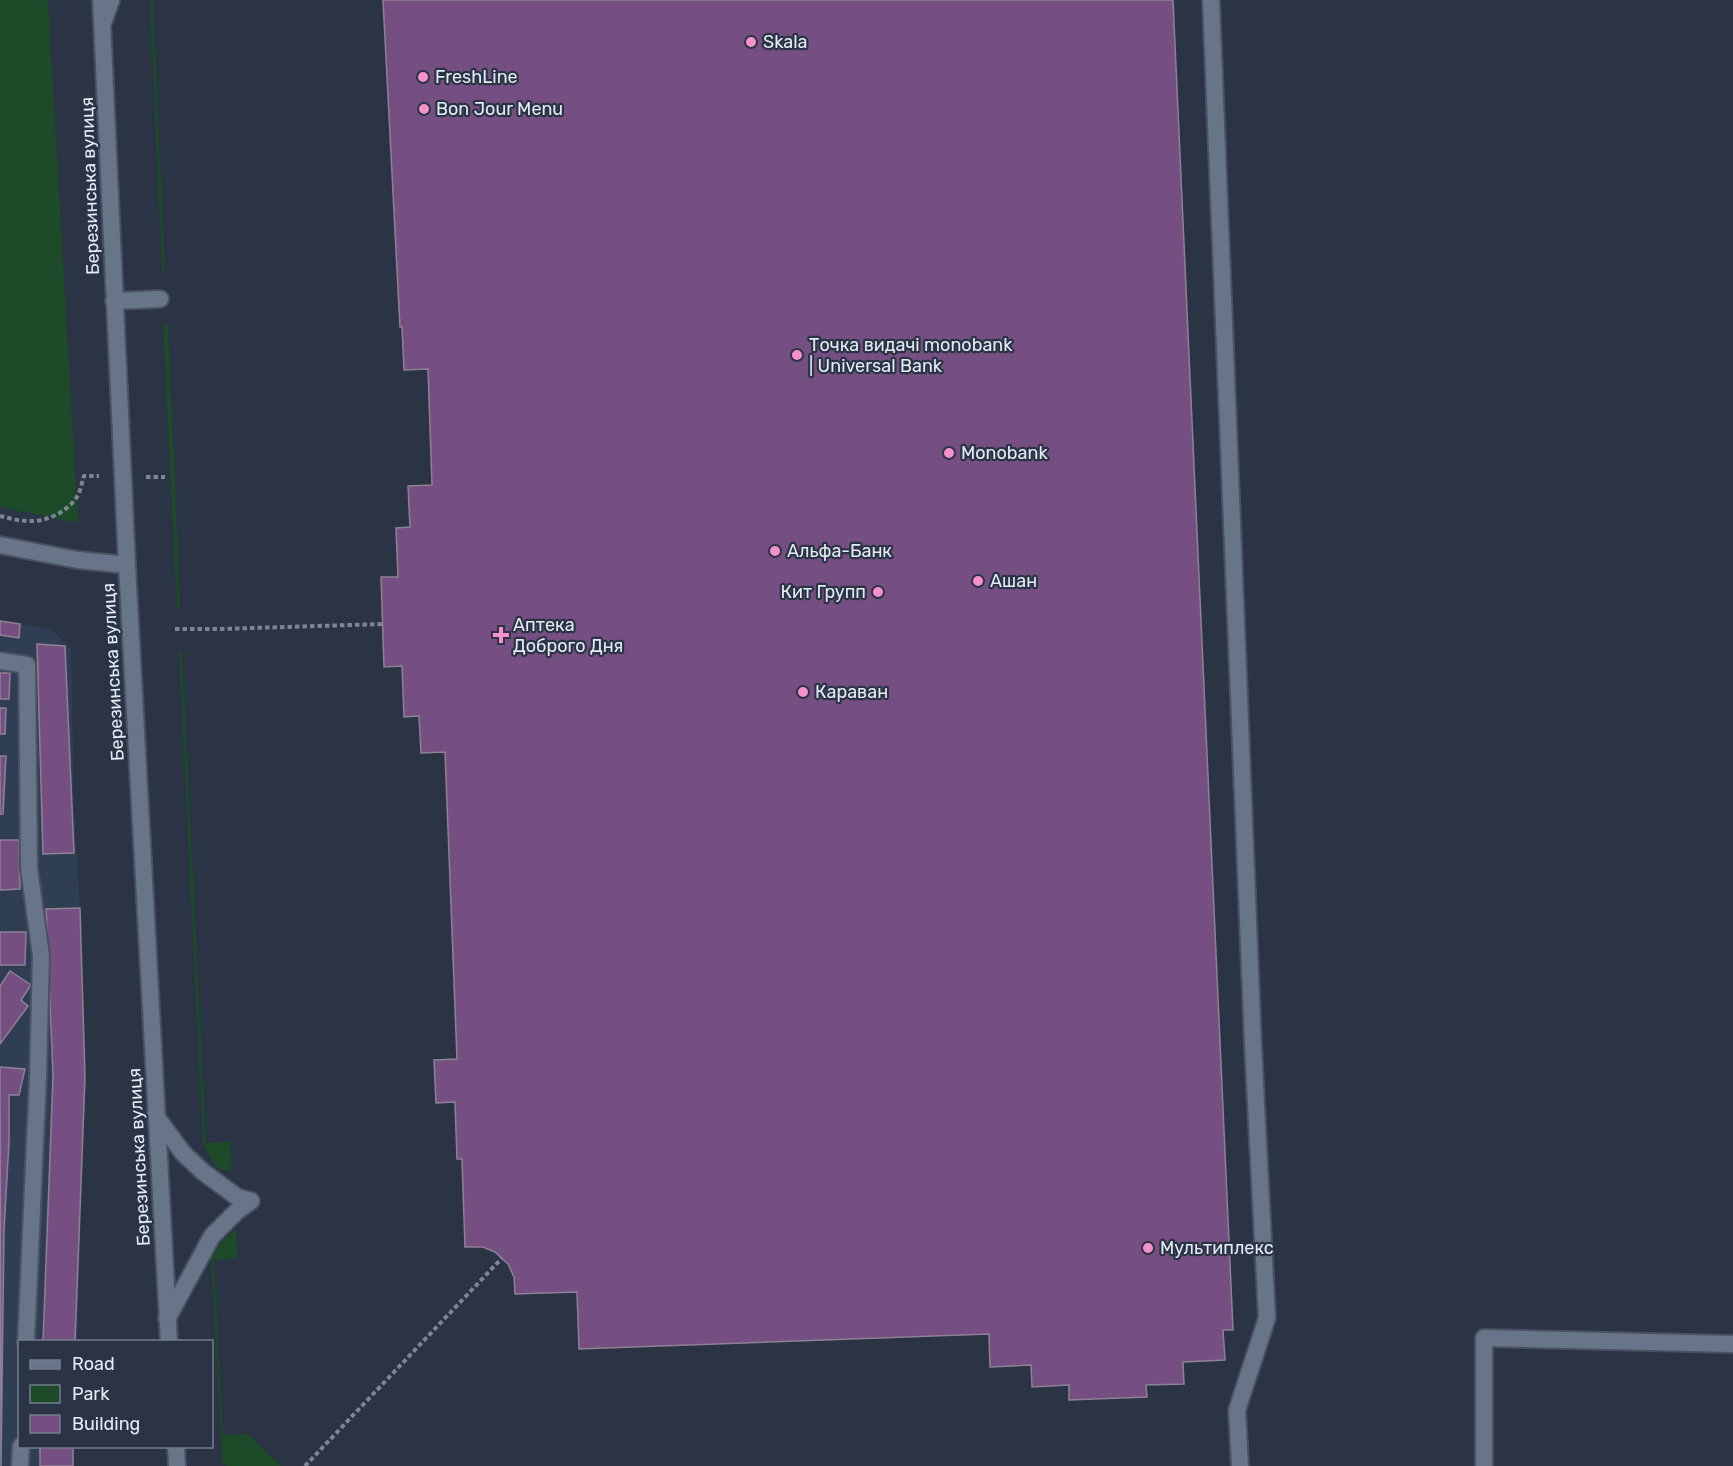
<svg xmlns="http://www.w3.org/2000/svg" width="1733" height="1466" viewBox="0 0 1733 1466" font-family="Rubik,sans-serif">
<style>
.built{fill:#303e54}
.green{fill:#1d4a29}
.building{fill:#754f82;stroke:#8f8194;stroke-width:1.5}
.lines{fill:none;stroke-linecap:round;stroke-linejoin:round}
.service-casing{stroke:#495160;stroke-width:20}
.tertiary-casing{stroke:#495160;stroke-width:20}
.path{stroke:#7e8694;stroke-width:4;stroke-dasharray:4.5 3;stroke-linecap:butt}
.service{stroke:#687588;stroke-width:16}
.tertiary{stroke:#687588;stroke-width:16}
.poi-dot{fill:#f890cc;stroke:#2a3445;stroke-width:2}
.labels{text-anchor:middle;stroke-width:4.5;stroke-linejoin:round;paint-order:stroke}
.poi-label{font-size:18px;fill:#e4ebf5;stroke:#2a3445;text-anchor:start}
.street-label{font-size:18px;fill:#e4ebf5;stroke:#2a3445}
</style>
<rect width="100%" height="100%" fill="#2a3445"/>
<path class="built" d="M 0,621 L 51,629 L 71,649 L 74,813 L 80,908 L 85,1077 L 77,1341 L 20,1342 L 20,1446 L 74,1447 L 74,1466 L 0,1466 Z"/>
<path class="green" d="M 0,0 L 48,0 L 78,523 L 0,507 Z
M 150,0 L 153,0 L 165,272 L 162,272 Z
M 163,324 L 168,324 L 180,609 L 177,609 Z
M 179,652 L 182,652 L 206,1143 L 230,1142 L 232,1171 L 222,1170 L 216,1167 L 203,1144 Z
M 236,1230 L 237,1258 L 214,1260 L 223,1435 L 248,1434 L 281,1466 L 226,1466 L 222,1461 L 211,1257 L 221,1242 Z"/>
<path class="building" d="M 383,0 L 1173,0 L 1233,1330 L 1223,1330 L 1225,1360 L 1183,1362 L 1184,1384 L 1146,1385 L 1147,1397 L 1069,1400 L 1069,1385 L 1032,1387 L 1031,1365 L 990,1367 L 989,1334 L 579,1349 L 577,1292 L 515,1294 L 514,1277 L 508,1264 L 495,1252 L 483,1247 L 465,1247 L 462,1159 L 457,1159 L 455,1102 L 436,1103 L 434,1060 L 457,1059 L 445,752 L 421,753 L 419,716 L 404,717 L 402,666 L 384,667 L 381,577 L 398,577 L 396,528 L 410,527 L 408,486 L 432,485 L 428,369 L 404,370 L 402,327 L 400,327 Z
M 0,621 L 20,624 L 19,638 L 0,635 Z
M 37,644 L 65,646 L 74,853 L 43,854 Z
M 0,673 L 10,673 L 9,699 L 0,699 Z
M 0,708 L 6,708 L 5,734 L 0,734 Z
M 0,756 L 6,756 L 3,814 L 0,814 Z
M 0,840 L 19,840 L 20,889 L 0,890 Z
M 80,908 L 85,1077 L 75,1342 L 43,1342 L 53,1076 L 46,909 Z
M 0,932 L 26,932 L 25,965 L 0,965 Z
M 10,971 L 31,985 L 21,1000 L 28,1006 L 0,1044 L 0,986 Z
M 0,1067 L 25,1069 L 19,1095 L 9,1095 L 9,1142 L 4,1230 L 1,1466 Z
M 40,1446 L 73,1446 L 73,1466 L 40,1466 Z"/>
<g class="lines">
<g class="service-casing">
<path id="service" d="M 1211,0 L 1253,1045 L 1267,1318 L 1237,1410 L 1240,1466
M 103,23 L 111,0
M 114,301 L 160,299
M 0,661 L 27,665 L 29,868 L 41,956 L 38,1076 L 26,1342
M 155,1115 L 183,1153 L 202,1171 L 237,1197 L 251,1201
M 167,1319 L 212,1236 L 237,1211 L 251,1201
M 20,1466 L 21,1446
M 1484,1466 L 1484,1338 L 1733,1344"/>
</g>
<g class="tertiary-casing">
<path id="tertiary" d="M 101,0 L 127,565 L 169,1342
M 0,545 L 78,560 L 127,565
M 176,1446 L 177,1466"/>
</g>
<path class="path" d="M 146,477 L 165,477
M 0,516 C 9,518 19,521 29,521 C 47,522 69,511 78,495 C 81,489 82,482 84,476 L 99,476
M 175,629 L 220,629 L 383,624
M 305,1466 L 502,1258"/>
<use href="#service" class="service"/>
<use href="#tertiary" class="tertiary"/>
</g>
<g class="poi-dot">
<circle cx="751" cy="42" r="6"/>
<circle cx="423" cy="77" r="6"/>
<circle cx="424" cy="109" r="6"/>
<circle cx="797" cy="355" r="6"/>
<circle cx="949" cy="453" r="6"/>
<circle cx="775" cy="551" r="6"/>
<circle cx="978" cy="581" r="6"/>
<circle cx="878" cy="592" r="6"/>
<path d="M498 626h6v6h6v6h-6v6h-6v-6h-6v-6h6z"/>
<circle cx="803" cy="692" r="6"/>
<circle cx="1148" cy="1248" r="6"/>
</g>
<g class="labels">
<g class="poi-label">
<text x="763" y="48">Skala</text>
<text x="435" y="83">FreshLine</text>
<text x="436" y="115">Bon Jour Menu</text>
<text x="809" y="351">Точка видачі monobank<tspan x="809" dy="21">| Universal Bank</tspan></text>
<text x="961" y="459">Monobank</text>
<text x="787" y="557">Альфа-Банк</text>
<text x="990" y="587">Ашан</text>
<text x="866" y="598" text-anchor="end">Кит Групп</text>
<text x="513" y="631">Аптека<tspan x="513" dy="21">Доброго Дня</tspan></text>
<text x="815" y="698">Караван</text>
<text x="1160" y="1254">Мультиплекс</text>
</g>
<g class="street-label">
<text transform="translate(90 186) rotate(-92)" y="6">Березинська вулиця</text>
<text transform="translate(113 672) rotate(-93)" y="6">Березинська вулиця</text>
<text transform="translate(139 1157) rotate(-93)" y="6">Березинська вулиця</text>
</g>
</g>
<rect x="18" y="1340" width="195" height="108" fill="#2a3445" stroke="#747d8b" stroke-width="1.5"/>
<rect x="30" y="1360" width="30" height="9" fill="#687588" stroke="#747d8b" stroke-width="1.5"/>
<text x="72" y="1370" font-size="18" fill="#e4ebf5">Road</text>
<rect x="30" y="1385" width="30" height="18" fill="#1d4a29" stroke="#747d8b" stroke-width="1.5"/>
<text x="72" y="1400" font-size="18" fill="#e4ebf5">Park</text>
<rect x="30" y="1415" width="30" height="18" fill="#754f82" stroke="#747d8b" stroke-width="1.5"/>
<text x="72" y="1430" font-size="18" fill="#e4ebf5">Building</text>
</svg>
